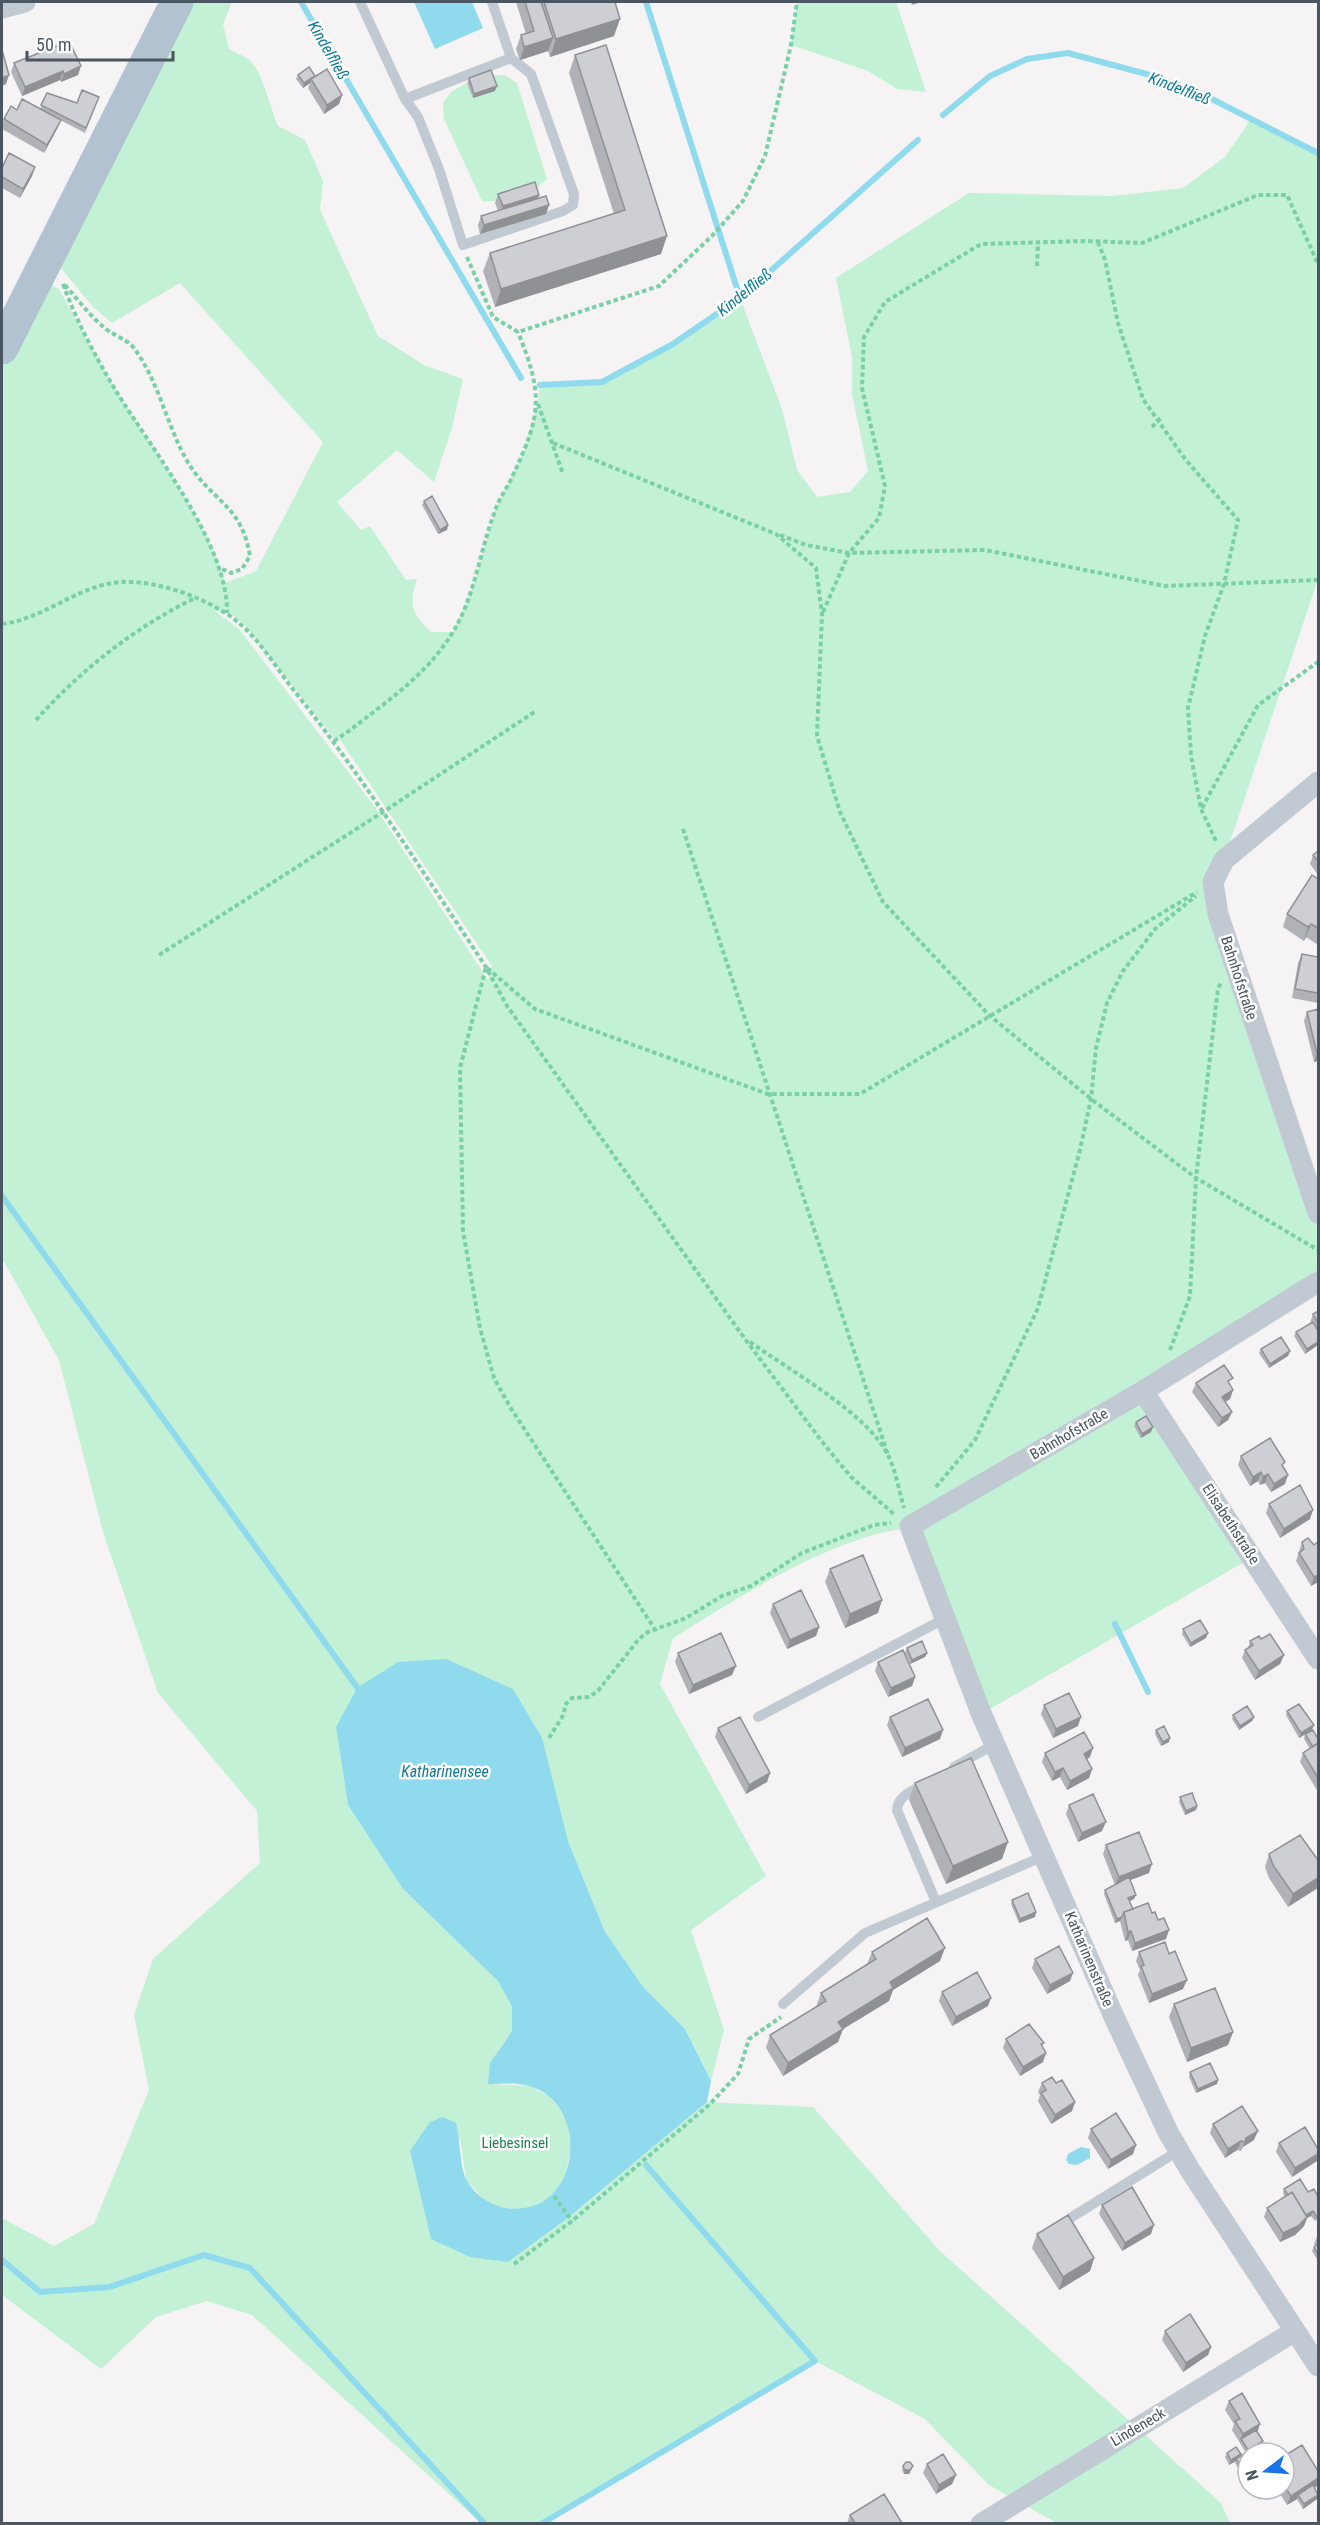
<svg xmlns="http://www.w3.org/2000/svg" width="1320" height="2525" viewBox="0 0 1320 2525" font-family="'Roboto Condensed',sans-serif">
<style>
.green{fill:#c3f1d5;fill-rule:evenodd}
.water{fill:#90daee}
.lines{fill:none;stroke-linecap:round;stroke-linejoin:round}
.stream{stroke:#90daee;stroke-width:6}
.path{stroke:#7ad0a6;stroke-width:4;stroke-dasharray:4.5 3;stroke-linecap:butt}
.lane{stroke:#c1cad2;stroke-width:10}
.street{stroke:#c1cad2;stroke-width:21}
.primary{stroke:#b3c2d1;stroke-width:33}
.wall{fill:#b0b2b7}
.shaded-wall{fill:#909195}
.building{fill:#cdcfd5;stroke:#909195;stroke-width:1.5}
.labels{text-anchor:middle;stroke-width:5;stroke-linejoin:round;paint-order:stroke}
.street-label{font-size:15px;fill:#4a5661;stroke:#fff}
.park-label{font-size:15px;fill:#17864f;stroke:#fff}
.water-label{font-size:16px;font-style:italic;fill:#0c7c9b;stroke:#fff}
</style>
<rect width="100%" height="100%" fill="#f5f3f3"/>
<path class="green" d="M 184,2 L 232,2 L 223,24 L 229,49 C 236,53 248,57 253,64 C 263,75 271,110 278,126 L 305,140 L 323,181 L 320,210 L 378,336 L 424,365 L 463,379 L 452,428 L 434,482 L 397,450 L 337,502 L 361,530 L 370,526 L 406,580 L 417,579 C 409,605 411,613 431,632 L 453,632 L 474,584 L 495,510 L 524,451 L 538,403 L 540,385 L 602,382 L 673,344 L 740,298 L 782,409 L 797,470 L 817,497 L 850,492 L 868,471 L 852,394 L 852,357 L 836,278 L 969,193 L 1113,196 L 1183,188 L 1225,157 L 1251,119 L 1318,153 L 1318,579 L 1224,860 L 1213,882 L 1318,1213 L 1318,1282 L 1143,1391 L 1253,1557 L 983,1713 L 907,1528 C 830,1538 739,1597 673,1638 L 660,1684 L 766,1876 L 691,1930 L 724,2030 L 711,2081 L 685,2029 L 644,1988 L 605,1932 L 568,1841 L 336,1727 L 348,1805 L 403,1889 L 498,1981 L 512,2007 L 512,2031 L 499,2049 L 488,2084 L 530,2086 L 550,2097 L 566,2117 L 571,2149 L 564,2180 L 554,2196 L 524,2210 L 489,2205 L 466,2180 L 460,2137 L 431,2239 L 569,2217 L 707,2102 L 813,2107 L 939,2250 L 1221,2503 L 1230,2523 L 1057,2523 L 989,2485 L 925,2419 L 815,2361 L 541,2523 L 481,2523 L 252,2315 L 207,2301 L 156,2317 L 101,2369 L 2,2295 L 2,2218 L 54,2246 L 94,2224 L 149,2090 L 134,2015 L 153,1959 L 260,1863 L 257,1811 L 158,1693 L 103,1532 L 59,1360 L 2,1258 L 2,367 L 47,283 L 59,289 C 82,330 104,372 130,412 C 161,461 210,528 225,583 L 256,571 L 323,442 L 180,283 L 112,323 L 94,308 L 55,261 ZM 215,611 L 229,612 L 244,624 L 334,738 L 339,738 L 492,966 L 488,980 L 375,807 L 239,629 Z
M 797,2 L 896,2 L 926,92 L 897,89 L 868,71 L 791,45 Z
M 490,75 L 505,75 L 517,83 L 547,179 C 531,194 505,203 482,201 L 444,119 L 443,103 L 451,92 L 467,83 L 473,98 Z"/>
<path class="water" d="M 414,2 L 472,2 L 483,28 L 435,49 Z
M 446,1659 L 513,1689 L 542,1738 L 568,1841 L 605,1932 L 644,1988 L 685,2029 L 711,2081 L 707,2102 L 569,2217 L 508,2262 L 470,2257 L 431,2239 L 410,2151 L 430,2122 L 443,2117 L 456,2123 C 460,2138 460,2170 467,2181 C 476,2196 490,2205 506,2208 C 582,2219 592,2103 529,2086 C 516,2082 501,2084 488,2084 L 490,2063 L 512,2031 L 512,2007 L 498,1981 L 403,1889 L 348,1805 L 336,1727 L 357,1688 L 398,1662 Z
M 1081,2147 L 1090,2149 L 1090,2158 L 1077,2165 L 1069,2164 L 1066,2160 L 1068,2154 Z"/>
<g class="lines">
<path class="stream" d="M 301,2 L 521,378
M 646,2 L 740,298
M 943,115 L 990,76 L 1027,59 L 1068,53 L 1150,75 L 1204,95 L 1318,153
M 540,385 L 602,382 L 673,344 L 740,298 L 918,140
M 2,1196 L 362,1694
M 1115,1624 L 1148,1692
M 2,2260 L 40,2292 L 109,2287 L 204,2255 L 250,2268 L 485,2524
M 541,2524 L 815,2361 L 646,2165"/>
<path class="path" d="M 1098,242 L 1105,260 L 1118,323 L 1143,399 L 1185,459 L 1238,520 L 1224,584 L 1205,636 L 1188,708 L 1191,756 L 1201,809 L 1216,841
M 467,257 L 493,317 L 518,332 L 659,286 L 712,236 L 743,201 L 765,156 L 791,45 L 797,2
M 1037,266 L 1038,242
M 63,284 C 77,322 95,356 116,391 C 151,448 229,546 227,613
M 65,285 C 78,300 91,317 106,329 C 115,336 126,339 133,347 C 158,379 166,423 186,459 C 210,502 241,502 250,556 L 242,569 L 231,573 L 222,569
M 538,404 L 563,474
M 1152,427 L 1161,418
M 553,443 L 776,534 L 816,568 L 822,614 L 817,736 L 840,812 L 883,902 L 989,1015 L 1091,1099 L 1196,1178 L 1318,1250
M 780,535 L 806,545 L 849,553 L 985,550 L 1165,586 L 1318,580
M 823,612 L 849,553 L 879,518 L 885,486 L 862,388 L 864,337 L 885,302 L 981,244 L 1086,241 L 1142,243 L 1258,195 L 1287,195 L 1318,264
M 2,624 C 45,619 77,585 121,582 C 158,580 211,599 239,623 C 260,640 279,672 296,693 C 365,780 424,874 486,967 L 507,1006 L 745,1339 L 823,1443 L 851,1477 L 895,1515
M 36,720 C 82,669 134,628 195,598
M 334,741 C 347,733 359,723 371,714 C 408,686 442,658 462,615 C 477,581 482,545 495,511 C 499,498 508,487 513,475 C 542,414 543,394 518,332
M 1202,808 L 1258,705 L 1318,662
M 683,829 L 888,1455
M 159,955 L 383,812 L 536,711
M 750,1342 C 788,1369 868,1414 888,1455 C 896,1471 899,1491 904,1508
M 1170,1350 L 1190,1296 L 1196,1178 L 1218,988 L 1221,983
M 936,1487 L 975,1440 L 1038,1308 L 1080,1150 L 1091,1099 L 1096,1048 L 1107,1003 L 1123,971 L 1155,929 L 1196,896
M 656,1631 L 510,1407 L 494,1378 L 480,1328 L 463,1231 L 460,1068 L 486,967 L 535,1009 L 768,1094 L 860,1094 L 1197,892
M 549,1738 L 564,1714 L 565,1705 L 572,1698 L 588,1697 L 597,1692 L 639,1639 L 648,1632 L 686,1618 L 722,1596 L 751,1586 L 802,1553 L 874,1525 L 891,1523
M 554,2196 L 572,2221
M 514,2264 L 572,2221 L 709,2105 L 738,2074 L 749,2039 L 781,2017"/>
<path class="lane" d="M 360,2 L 405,99 L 418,117 L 439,169 L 463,245 L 563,211 L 573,205 L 574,194 L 531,74 L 511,58 L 492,2
M 405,99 L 511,58
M 758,1717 L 944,1619
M 954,1767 L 995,1744
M 924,1784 C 913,1791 898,1795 897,1810 L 936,1902
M 783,2004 L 865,1933 L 1044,1856
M 1072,2217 L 1178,2151"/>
<path class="street" d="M 2,8 L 25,2
M 1318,782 L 1224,860 L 1213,882 L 1218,914 L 1318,1213
M 1318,1282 L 1143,1391 L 910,1526 L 981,1713 L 1115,2019 L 1168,2132 L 1190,2170 L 1318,2366
M 1143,1391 L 1318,1659
M 981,2524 L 1295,2331"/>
<path class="primary" d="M 2,348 L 177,2"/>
</g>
<path class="wall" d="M 516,2 L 615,2 L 614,36 L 550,57 L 548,51 L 520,60 L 516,49 L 521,35 L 526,34 Z
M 575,55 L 661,254 L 495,307 L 483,271 L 490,253 L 614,214 L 569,73 Z
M 14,63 L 78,75 L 61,82 L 60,80 L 22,96 L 11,72 Z
M 298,75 L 315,76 L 342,95 L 339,104 L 324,114 L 308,88 L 310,83 L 303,88 L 296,79 Z
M 469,78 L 495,91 L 473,98 L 467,83 Z
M 47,93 L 77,103 L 99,97 L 85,133 L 60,120 L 57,129 L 44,153 L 2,129 L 2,125 L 4,119 L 17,110 L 40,109 Z
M 35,167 L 32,176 L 20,198 L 2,188 L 2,168 Z
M 498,194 L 539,195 L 538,199 L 549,205 L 546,214 L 480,234 L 478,225 L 481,216 L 498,211 L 495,203 Z
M 424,501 L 448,525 L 447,530 L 438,534 L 422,505 Z
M 1318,851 L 1318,875 L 1310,864 L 1313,855 Z
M 1318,879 L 1318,945 L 1306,937 L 1304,941 L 1283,927 L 1287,914 Z
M 1302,954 L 1318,957 L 1318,1003 L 1292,998 L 1298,963 Z
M 1318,1009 L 1318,1061 L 1314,1062 L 1304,1021 L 1307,1012 Z
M 1318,1311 L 1318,1345 L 1305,1354 L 1294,1336 L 1296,1332 L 1310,1323 L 1313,1314 Z
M 1261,1349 L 1290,1351 L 1288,1356 L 1269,1368 L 1259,1353 Z
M 1196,1383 L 1230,1385 L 1233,1390 L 1230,1399 L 1225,1402 L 1232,1412 L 1228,1420 L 1218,1427 L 1192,1392 Z
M 1136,1422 L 1151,1432 L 1141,1438 L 1134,1426 Z
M 1241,1456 L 1283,1467 L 1285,1484 L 1271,1492 L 1265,1483 L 1260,1485 L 1258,1481 L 1250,1486 L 1238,1465 Z
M 1269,1504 L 1310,1519 L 1280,1538 L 1266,1513 Z
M 1302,1542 L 1318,1582 L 1311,1586 L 1296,1561 Z
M 830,1569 L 878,1613 L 845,1628 L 825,1582 Z
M 773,1604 L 819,1627 L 816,1636 L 787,1649 L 770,1613 Z
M 1183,1629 L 1208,1633 L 1206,1638 L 1190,1647 L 1182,1634 Z
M 1261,1639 L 1284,1655 L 1280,1664 L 1255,1680 L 1242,1658 L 1245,1650 L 1248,1648 L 1250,1641 Z
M 907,1648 L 927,1653 L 925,1657 L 910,1664 L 905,1652 Z
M 678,1653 L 732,1675 L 689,1694 L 675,1662 Z
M 878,1662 L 915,1677 L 912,1686 L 888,1697 L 875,1671 Z
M 1044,1705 L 1078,1726 L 1053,1738 L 1041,1714 Z
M 1287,1711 L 1312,1730 L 1299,1738 L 1286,1715 Z
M 1233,1715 L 1254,1717 L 1252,1721 L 1239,1730 L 1232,1719 Z
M 890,1717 L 940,1739 L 902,1757 L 887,1725 Z
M 718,1728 L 770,1773 L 767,1782 L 746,1794 L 715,1737 Z
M 1156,1730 L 1169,1742 L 1161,1746 L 1155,1734 Z
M 1305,1734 L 1318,1739 L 1318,1792 L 1300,1762 L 1303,1753 L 1310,1749 L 1304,1739 Z
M 1045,1753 L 1090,1757 L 1087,1759 L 1092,1769 L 1089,1778 L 1067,1790 L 1060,1777 L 1052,1781 L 1042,1762 Z
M 915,1783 L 1002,1859 L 946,1884 L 909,1800 Z
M 1180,1797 L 1197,1806 L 1196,1810 L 1185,1815 L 1179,1802 Z
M 1069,1805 L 1102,1831 L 1078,1842 L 1066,1814 Z
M 1106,1845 L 1149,1873 L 1130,1880 L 1134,1899 L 1130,1901 L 1133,1909 L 1152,1913 L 1166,1939 L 1132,1951 L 1128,1940 L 1125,1941 L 1120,1921 L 1115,1923 L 1104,1894 L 1105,1890 L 1115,1885 L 1103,1854 Z
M 1269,1854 L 1318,1860 L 1288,1907 L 1269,1878 L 1265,1867 Z
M 1012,1900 L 1036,1912 L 1035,1917 L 1019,1923 L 1011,1904 Z
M 872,1952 L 940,1961 L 893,1990 L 889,2001 L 843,2029 L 838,2042 L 783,2076 L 766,2048 L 770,2035 L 816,2007 L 821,1993 L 867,1964 Z
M 1139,1952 L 1183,1989 L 1149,2003 L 1138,1975 L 1140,1970 L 1136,1961 Z
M 1035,1959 L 1070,1981 L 1047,1994 L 1032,1968 Z
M 942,1992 L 988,2006 L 952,2026 L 939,2001 Z
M 1174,2004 L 1233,2032 L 1228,2045 L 1187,2062 L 1169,2017 Z
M 1006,2039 L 1044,2043 L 1042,2046 L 1043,2062 L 1020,2076 L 1003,2048 Z
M 1190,2072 L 1217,2084 L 1196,2093 L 1189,2077 Z
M 1042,2083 L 1056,2083 L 1075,2102 L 1072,2111 L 1051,2124 L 1038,2101 L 1040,2095 L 1038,2092 Z
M 1213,2124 L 1254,2140 L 1243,2147 L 1241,2151 L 1237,2150 L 1225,2158 L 1210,2133 Z
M 1091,2129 L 1136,2145 L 1133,2154 L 1108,2169 L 1088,2138 Z
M 1279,2143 L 1318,2149 L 1318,2158 L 1317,2161 L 1292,2177 L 1276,2152 Z
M 1300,2179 L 1318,2219 L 1315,2221 L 1311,2216 L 1307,2218 L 1304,2226 L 1295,2235 L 1280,2242 L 1264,2217 L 1267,2208 L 1285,2197 L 1283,2193 L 1284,2189 Z
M 1102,2205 L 1151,2234 L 1122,2251 L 1099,2214 Z
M 1037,2234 L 1094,2258 L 1090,2271 L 1059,2290 L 1032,2248 Z
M 1318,2234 L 1318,2261 L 1312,2251 L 1314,2247 L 1316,2246 L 1314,2244 Z
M 1165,2331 L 1211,2347 L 1208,2355 L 1183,2372 L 1162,2340 Z
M 1229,2401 L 1257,2432 L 1261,2445 L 1248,2453 L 1248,2476 L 1244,2478 L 1235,2463 L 1236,2461 L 1229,2465 L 1225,2457 L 1227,2453 L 1241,2454 L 1240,2457 L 1246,2453 L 1232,2430 L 1234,2424 L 1225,2410 Z
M 1284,2456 L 1318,2485 L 1315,2488 L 1318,2494 L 1317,2499 L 1303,2509 L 1297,2499 L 1287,2505 L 1277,2489 L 1284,2489 Z
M 927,2464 L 956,2475 L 952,2484 L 936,2494 L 923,2473 Z
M 903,2466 L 911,2470 L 909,2474 L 904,2474 L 902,2470 Z
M 850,2515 L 902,2523 L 847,2523 Z"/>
<path class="shaded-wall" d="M 913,2 L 922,2 L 911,5 Z
M 620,19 L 614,36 L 550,57 L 556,39 Z
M 553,38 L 548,51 L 520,60 L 524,47 Z
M 81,66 L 78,75 L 61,82 L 64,74 Z
M 63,71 L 60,80 L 22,96 L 25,87 Z
M 9,75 L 6,84 L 2,86 L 2,78 Z
M 311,79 L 310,83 L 303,88 L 304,83 Z
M 497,86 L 495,91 L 473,98 L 474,94 Z
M 342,95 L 339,104 L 324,114 L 327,105 Z
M 61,120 L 57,129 L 44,153 L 47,145 Z
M 35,167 L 32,176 L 20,198 L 23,189 Z
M 539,195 L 536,204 L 499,215 L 503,206 Z
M 549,205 L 546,214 L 480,234 L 484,225 Z
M 667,236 L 661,254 L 495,307 L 501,289 Z
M 448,525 L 447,530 L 438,534 L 440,530 Z
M 1311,924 L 1306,937 L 1304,941 L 1308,927 Z
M 1317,1053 L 1318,1053 L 1318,1061 L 1314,1062 Z
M 1318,1342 L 1318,1345 L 1305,1354 L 1307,1349 Z
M 1290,1351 L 1288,1356 L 1269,1368 L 1270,1364 Z
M 1233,1390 L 1230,1399 L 1219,1406 L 1222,1397 Z
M 1232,1412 L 1228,1420 L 1218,1427 L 1222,1418 Z
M 1153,1427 L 1151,1432 L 1141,1438 L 1142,1434 Z
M 1261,1472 L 1258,1481 L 1250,1486 L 1253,1477 Z
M 1268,1474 L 1265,1483 L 1260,1485 L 1263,1477 Z
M 1288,1475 L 1285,1484 L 1271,1492 L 1274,1484 Z
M 1313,1510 L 1310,1519 L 1280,1538 L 1284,1529 Z
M 1318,1575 L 1318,1582 L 1311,1586 L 1314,1577 Z
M 882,1600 L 878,1613 L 845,1628 L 850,1614 Z
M 819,1627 L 816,1636 L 787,1649 L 790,1640 Z
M 1208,1633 L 1206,1638 L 1190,1647 L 1191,1643 Z
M 927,1653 L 925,1657 L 910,1664 L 912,1660 Z
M 1284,1655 L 1280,1664 L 1255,1680 L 1259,1671 Z
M 736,1666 L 732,1675 L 689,1694 L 693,1685 Z
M 915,1677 L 912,1686 L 888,1697 L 891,1688 Z
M 1081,1717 L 1078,1726 L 1053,1738 L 1056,1729 Z
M 1254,1717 L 1252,1721 L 1239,1730 L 1240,1726 Z
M 1314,1725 L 1312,1730 L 1299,1738 L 1301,1733 Z
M 943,1730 L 940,1739 L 902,1757 L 905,1748 Z
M 1170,1738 L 1169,1742 L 1161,1746 L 1163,1742 Z
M 1093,1748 L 1090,1757 L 1080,1763 L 1084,1754 Z
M 1063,1768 L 1060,1777 L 1052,1781 L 1055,1772 Z
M 1092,1769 L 1089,1778 L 1067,1790 L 1070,1781 Z
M 770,1773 L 767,1782 L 746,1794 L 749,1785 Z
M 1197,1806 L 1196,1810 L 1185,1815 L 1186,1811 Z
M 1106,1822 L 1102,1831 L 1078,1842 L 1082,1833 Z
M 1008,1842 L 1002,1859 L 946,1884 L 953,1866 Z
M 1152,1864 L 1149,1873 L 1115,1886 L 1119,1877 Z
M 1318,1878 L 1318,1888 L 1288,1907 L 1293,1894 Z
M 1136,1895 L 1134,1899 L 1127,1902 L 1128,1898 Z
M 1036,1912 L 1035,1917 L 1019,1923 L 1020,1919 Z
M 1122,1917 L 1120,1921 L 1115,1923 L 1117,1919 Z
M 1169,1930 L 1166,1939 L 1132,1951 L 1135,1943 Z
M 1131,1931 L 1128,1940 L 1125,1941 L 1128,1932 Z
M 945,1948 L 940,1961 L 893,1990 L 889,2001 L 843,2029 L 838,2042 L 783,2076 L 788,2063 L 838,2022 L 890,1982 Z
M 1073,1973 L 1070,1981 L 1047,1994 L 1050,1985 Z
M 1187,1980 L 1183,1989 L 1149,2003 L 1152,1994 Z
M 991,1998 L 988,2006 L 952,2026 L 956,2017 Z
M 1233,2032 L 1228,2045 L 1187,2062 L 1191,2048 Z
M 1046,2053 L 1043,2062 L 1020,2076 L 1023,2067 Z
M 1218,2080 L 1217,2084 L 1196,2093 L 1198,2089 Z
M 1075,2102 L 1072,2111 L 1051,2124 L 1055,2115 Z
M 1258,2131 L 1254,2140 L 1243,2147 L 1246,2138 Z
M 1241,2141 L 1237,2150 L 1225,2158 L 1228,2149 Z
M 1136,2145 L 1133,2154 L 1108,2169 L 1111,2160 Z
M 1318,2154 L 1317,2161 L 1292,2177 L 1295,2168 Z
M 1313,2211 L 1311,2216 L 1307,2218 L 1304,2226 L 1295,2235 L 1280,2242 L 1283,2233 L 1303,2217 Z
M 1154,2225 L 1151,2234 L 1122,2251 L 1125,2243 Z
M 1094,2258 L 1090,2271 L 1059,2290 L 1063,2277 Z
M 1211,2347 L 1208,2355 L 1183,2372 L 1186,2363 Z
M 1260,2424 L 1257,2433 L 1241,2439 L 1243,2434 Z
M 1263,2441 L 1261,2445 L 1246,2454 L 1248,2450 Z
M 1241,2454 L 1239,2459 L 1236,2459 L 1236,2461 L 1229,2465 L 1231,2460 Z
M 913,2466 L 909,2474 L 904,2474 L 905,2470 Z
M 956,2475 L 952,2484 L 936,2494 L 939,2485 Z
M 1318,2478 L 1318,2485 L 1300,2497 L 1298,2495 L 1297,2499 L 1287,2505 L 1291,2496 Z
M 1318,2495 L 1317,2499 L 1303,2509 L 1304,2504 Z"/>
<path class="building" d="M 525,2 L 541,2 L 553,38 L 524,47 L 521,35 L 534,31 Z
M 544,2 L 615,2 L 620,19 L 556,39 Z
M 69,41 L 81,66 L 64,74 L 63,71 L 25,87 L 14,63 Z
M 606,45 L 667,236 L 501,289 L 490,253 L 625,210 L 575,55 Z
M 2,50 L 9,75 L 2,78 Z
M 309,67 L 315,76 L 304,83 L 298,75 Z
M 327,69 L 342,95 L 327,105 L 311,79 Z
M 491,70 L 497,86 L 474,94 L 469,78 Z
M 82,90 L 99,97 L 86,128 L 41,105 L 47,93 L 77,103 Z
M 22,99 L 61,120 L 47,145 L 4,119 L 11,106 L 17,110 Z
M 9,153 L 35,167 L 23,189 L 2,177 L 2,168 Z
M 535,182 L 539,195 L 503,206 L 498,194 Z
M 546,196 L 549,205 L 484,225 L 481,216 Z
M 432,496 L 448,525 L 440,530 L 424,501 Z
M 1318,851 L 1318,861 L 1313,855 Z
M 1312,875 L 1318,879 L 1318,928 L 1311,924 L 1308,927 L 1287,914 Z
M 1302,954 L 1318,957 L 1318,993 L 1295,989 Z
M 1318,1009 L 1318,1053 L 1317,1053 L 1307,1012 Z
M 1318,1311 L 1318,1323 L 1313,1314 Z
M 1313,1322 L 1318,1331 L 1318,1342 L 1307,1349 L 1296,1332 Z
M 1281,1337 L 1290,1351 L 1270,1364 L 1261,1349 Z
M 1224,1365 L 1233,1378 L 1228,1381 L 1233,1390 L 1222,1397 L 1232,1412 L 1222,1418 L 1196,1383 Z
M 1146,1416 L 1153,1427 L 1142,1434 L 1136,1422 Z
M 1270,1438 L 1285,1462 L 1282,1465 L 1288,1475 L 1274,1484 L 1268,1474 L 1263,1477 L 1261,1472 L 1253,1477 L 1241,1456 Z
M 1300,1485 L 1313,1510 L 1284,1529 L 1269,1504 Z
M 1308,1538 L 1314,1545 L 1318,1542 L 1318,1575 L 1314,1577 L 1299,1553 L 1304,1549 L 1302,1542 Z
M 863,1555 L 882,1600 L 850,1614 L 830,1569 Z
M 801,1590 L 819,1627 L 790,1640 L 773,1604 Z
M 1200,1620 L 1208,1633 L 1191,1643 L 1183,1629 Z
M 721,1633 L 736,1666 L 693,1685 L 678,1653 Z
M 1270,1634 L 1284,1655 L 1259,1671 L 1245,1650 L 1253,1645 L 1250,1641 L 1259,1636 L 1261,1639 Z
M 922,1641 L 927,1653 L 912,1660 L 907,1648 Z
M 903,1650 L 915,1677 L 891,1688 L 878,1662 Z
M 1069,1693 L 1081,1717 L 1056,1729 L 1044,1705 Z
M 928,1699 L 943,1730 L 905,1748 L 890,1717 Z
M 1299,1704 L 1314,1725 L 1301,1733 L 1287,1711 Z
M 1247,1706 L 1254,1717 L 1240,1726 L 1233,1715 Z
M 740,1717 L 770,1773 L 749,1785 L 718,1728 Z
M 1164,1726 L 1170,1738 L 1163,1742 L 1156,1730 Z
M 1313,1730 L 1318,1739 L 1318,1743 L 1313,1747 L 1305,1734 Z
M 1084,1732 L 1093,1748 L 1084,1754 L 1092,1769 L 1070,1781 L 1063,1768 L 1055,1772 L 1045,1753 Z
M 1318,1743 L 1318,1778 L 1303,1753 Z
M 971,1758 L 1008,1842 L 953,1866 L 915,1783 Z
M 1192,1793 L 1197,1806 L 1186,1811 L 1180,1797 Z
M 1093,1794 L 1106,1822 L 1082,1833 L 1069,1805 Z
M 1139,1832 L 1152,1864 L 1119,1877 L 1106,1845 Z
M 1300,1835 L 1318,1860 L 1318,1878 L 1293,1894 L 1273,1865 L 1269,1854 Z
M 1129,1877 L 1136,1895 L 1128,1898 L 1133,1909 L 1124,1912 L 1122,1917 L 1117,1919 L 1105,1890 Z
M 1028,1893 L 1036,1912 L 1020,1919 L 1012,1900 Z
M 1148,1903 L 1152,1913 L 1155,1912 L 1158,1920 L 1164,1918 L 1169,1930 L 1135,1943 L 1131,1931 L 1128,1932 L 1124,1912 Z
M 927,1918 L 945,1948 L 890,1982 L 893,1988 L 838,2022 L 843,2029 L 788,2063 L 770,2035 L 826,2001 L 821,1993 L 876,1959 L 872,1952 Z
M 1165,1942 L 1169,1954 L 1175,1951 L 1187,1980 L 1152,1994 L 1141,1966 L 1144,1965 L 1139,1952 Z
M 1059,1946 L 1073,1973 L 1050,1985 L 1035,1959 Z
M 977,1972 L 991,1998 L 956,2017 L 942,1992 Z
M 1215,1988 L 1233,2032 L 1191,2048 L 1174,2004 Z
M 1029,2024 L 1044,2043 L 1041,2044 L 1046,2053 L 1023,2067 L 1006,2039 Z
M 1210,2063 L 1218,2080 L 1198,2089 L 1190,2072 Z
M 1052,2077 L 1056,2083 L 1062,2080 L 1075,2102 L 1055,2115 L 1041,2093 L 1046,2090 L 1042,2083 Z
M 1242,2106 L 1258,2131 L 1246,2138 L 1245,2142 L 1241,2141 L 1228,2149 L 1213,2124 Z
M 1116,2113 L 1136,2145 L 1111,2160 L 1091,2129 Z
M 1305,2127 L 1318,2149 L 1318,2154 L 1295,2168 L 1279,2143 Z
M 1300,2179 L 1308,2192 L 1314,2189 L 1318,2197 L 1318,2216 L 1317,2217 L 1313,2211 L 1306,2215 L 1292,2192 L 1288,2195 L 1284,2189 Z
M 1132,2187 L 1154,2225 L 1125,2243 L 1102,2205 Z
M 1292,2192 L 1307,2217 L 1298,2226 L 1283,2233 L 1267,2208 Z
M 1068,2215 L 1094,2258 L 1063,2277 L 1037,2234 Z
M 1318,2244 L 1318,2254 L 1314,2247 Z
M 1190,2314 L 1211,2347 L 1186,2363 L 1165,2331 Z
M 1242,2393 L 1260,2424 L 1243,2434 L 1235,2421 L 1240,2419 L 1229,2401 Z
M 1256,2430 L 1263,2441 L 1248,2450 L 1241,2439 Z
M 1302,2445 L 1318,2471 L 1318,2478 L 1291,2496 L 1284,2486 L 1284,2456 Z
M 1256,2446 L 1260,2453 L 1248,2453 L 1248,2472 L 1246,2474 L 1236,2459 Z
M 1236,2447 L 1241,2454 L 1231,2460 L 1227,2453 Z
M 943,2454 L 956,2475 L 939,2485 L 927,2464 Z
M 906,2462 L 910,2462 L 913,2466 L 910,2470 L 905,2470 L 903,2466 Z
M 1313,2485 L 1318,2495 L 1304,2504 L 1298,2495 Z
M 884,2494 L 902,2523 L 855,2523 L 850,2515 Z"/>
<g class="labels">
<g class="street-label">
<text transform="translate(1239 978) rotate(72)" y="5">Bahnhofstraße</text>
<text transform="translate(1069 1434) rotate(-30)" y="5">Bahnhofstraße</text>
<text transform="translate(1231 1524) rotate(57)" y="5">Elisabethstraße</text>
<text transform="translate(1089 1959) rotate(67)" y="5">Katharinenstraße</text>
<text transform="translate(1138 2427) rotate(-31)" y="5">Lindeneck</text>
</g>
<g class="park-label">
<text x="515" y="2148">Liebesinsel</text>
</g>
<g class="water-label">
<text transform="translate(329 50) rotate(60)" y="6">Kindelfließ</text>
<text transform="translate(1180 88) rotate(21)" y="6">Kindelfließ</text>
<text transform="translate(744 292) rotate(-39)" y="6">Kindelfließ</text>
<text x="445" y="1777">Katharinensee</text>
</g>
</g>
<rect width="1320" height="2525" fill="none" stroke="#4a5661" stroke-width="6"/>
<g transform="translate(1266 2471) rotate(253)"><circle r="28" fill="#ffffff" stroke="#b7bbc0" stroke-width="1.5"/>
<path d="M0-4.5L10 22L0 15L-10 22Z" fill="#1a73e8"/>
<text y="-9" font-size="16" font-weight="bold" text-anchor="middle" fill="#4a5661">N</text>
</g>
<path d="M27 51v9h146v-9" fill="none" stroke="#4a5661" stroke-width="3"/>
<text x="36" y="51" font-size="18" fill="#4a5661" stroke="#ffffff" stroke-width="4.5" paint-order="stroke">50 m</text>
</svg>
